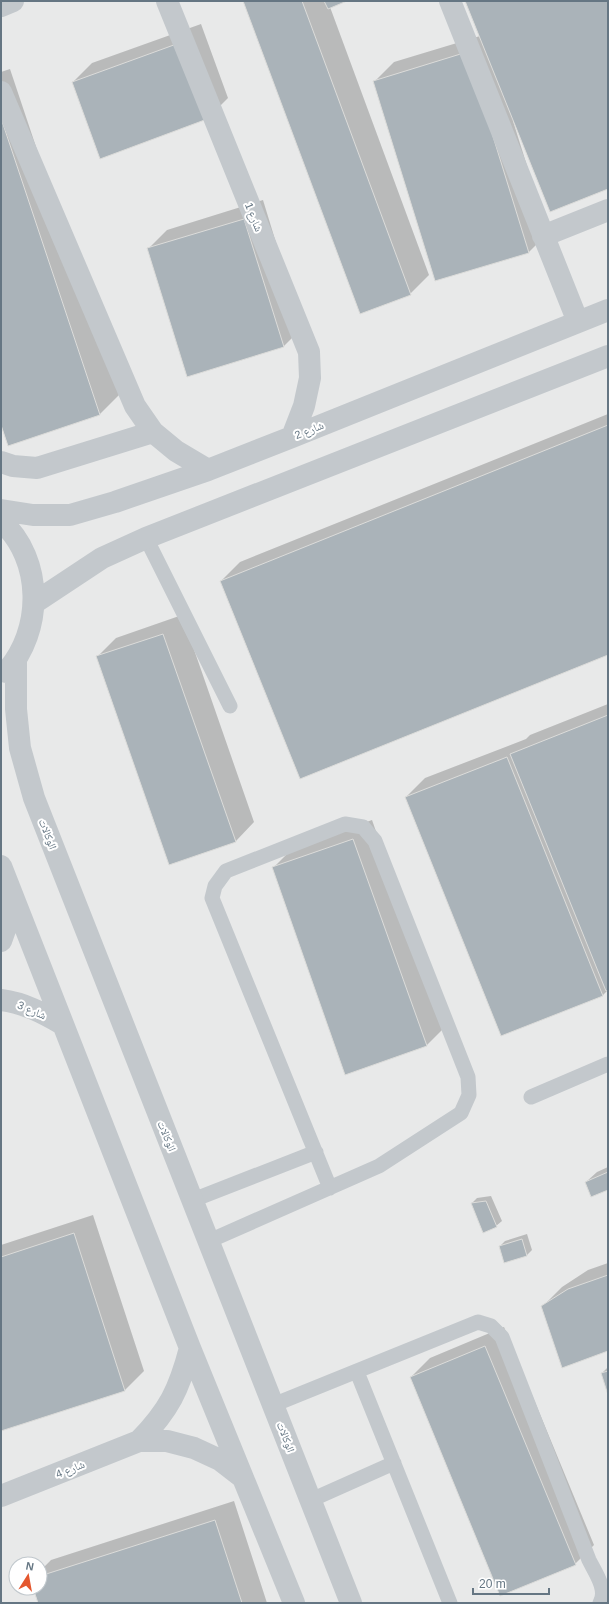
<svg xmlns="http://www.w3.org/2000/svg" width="609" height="1604" viewBox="0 0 609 1604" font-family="Arial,'Noto Naskh Arabic',sans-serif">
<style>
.built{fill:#e8e9e9;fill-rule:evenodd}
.shadow{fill:#0003}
.building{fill:#aab3b9;stroke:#dcdcda}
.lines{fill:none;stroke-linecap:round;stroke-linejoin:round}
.service{stroke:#c3c8cc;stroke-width:15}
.minor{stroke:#c3c8cc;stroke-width:22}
.labels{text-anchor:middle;stroke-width:4;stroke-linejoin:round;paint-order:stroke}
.street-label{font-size:11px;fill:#657683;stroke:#fff}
</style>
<rect width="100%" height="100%" fill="#fafaf8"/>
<path class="built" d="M 1,1 L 608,1 L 608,1603 L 1,1603 ZM 16,1564 L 40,1564 L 40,1588 L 16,1588 Z"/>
<path class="shadow" d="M 244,1 L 345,1 L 330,7 L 429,275 L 410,294 Z
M 466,1 L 608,1 L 608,188 L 514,120 L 513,121 L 548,233 L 529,252 L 375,81 L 394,62 L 480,36 Z
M 201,24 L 228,98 L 209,117 L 73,82 L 92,63 Z
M 10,69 L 119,395 L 100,414 L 9,445 L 1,422 L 1,72 Z
M 263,200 L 302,328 L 283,347 L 148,249 L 167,230 Z
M 608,414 L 608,654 L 221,581 L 240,562 Z
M 182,615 L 254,822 L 236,841 L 97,657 L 116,638 Z
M 608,704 L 608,990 L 603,995 L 502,1035 L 406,797 L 425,778 L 526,739 L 530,735 Z
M 372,820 L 445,1027 L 426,1046 L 273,868 L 292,849 Z
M 608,1167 L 608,1189 L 586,1182 L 597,1172 Z
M 491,1196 L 502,1221 L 496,1226 L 484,1231 L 472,1203 L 477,1198 Z
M 93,1215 L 144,1371 L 125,1390 L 1,1430 L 1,1245 Z
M 527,1234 L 532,1250 L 527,1255 L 505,1262 L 500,1246 L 505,1241 Z
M 608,1263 L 608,1350 L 542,1307 L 562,1287 L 588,1270 Z
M 504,1327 L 594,1545 L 575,1564 L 411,1377 L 430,1358 Z
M 608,1367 L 608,1391 L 602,1373 Z
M 234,1501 L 267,1603 L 39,1603 L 35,1588 L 40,1588 L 40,1571 L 51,1560 Z"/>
<path class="building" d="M 243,1 L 302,1 L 411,295 L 360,314 Z
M 324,1 L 347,1 L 328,9 Z
M 465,1 L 608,1 L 608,189 L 550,212 Z
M 182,42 L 210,118 L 100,159 L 72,82 Z
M 467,52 L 529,253 L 435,281 L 373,81 Z
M 1,118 L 100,415 L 8,446 L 1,425 Z
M 244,219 L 284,347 L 187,377 L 147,248 Z
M 608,425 L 608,655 L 300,779 L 220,581 Z
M 163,634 L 236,842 L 169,865 L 96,656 Z
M 608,715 L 608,990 L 606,991 L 510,754 Z
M 507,757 L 603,996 L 501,1036 L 405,797 Z
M 353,839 L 427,1046 L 345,1075 L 272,867 Z
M 608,1172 L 608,1190 L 591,1197 L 585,1182 Z
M 486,1201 L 497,1227 L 483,1233 L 471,1203 Z
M 74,1233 L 125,1391 L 1,1431 L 1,1257 Z
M 522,1239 L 527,1256 L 504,1263 L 499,1246 Z
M 608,1275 L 608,1351 L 562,1368 L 541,1306 L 568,1289 Z
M 485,1346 L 576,1565 L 500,1596 L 410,1377 Z
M 608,1371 L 608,1395 L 601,1373 Z
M 215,1520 L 242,1603 L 38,1603 L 33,1588 L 40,1588 L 40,1576 Z"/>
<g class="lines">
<path class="service" d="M 146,538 L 230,706
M 531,1097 L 608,1064
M 193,1200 L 316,1152
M 209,1241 L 379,1166 L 461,1113 L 469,1095 L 468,1077 L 375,841 L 363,827 L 345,824 L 226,871 L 215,886 L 212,898 L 330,1188
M 357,1372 L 450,1603
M 273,1405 L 478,1322 L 491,1326 L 502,1337 L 589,1560 C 595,1572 608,1590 600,1603
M 311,1500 L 394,1463"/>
<path class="minor" d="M 167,1 L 309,352 L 310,378 L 304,406 L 292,437
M 450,1 L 578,322
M 1,6 L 13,1
M 1,92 L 135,406 L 153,432 L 176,451 L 208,470
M 543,236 L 608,210
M 1,462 L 13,466 L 37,468 L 153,432
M 1,510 L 33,515 L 70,515 L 115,502 L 208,470 L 292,437 L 608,310
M 1,521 C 44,560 43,631 6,672
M 34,603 L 102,558 L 146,538 L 608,356
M 16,661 L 16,709 L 20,748 L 34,798 L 351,1603
M 1,866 L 190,1348 L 294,1603
M 1,941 L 6,927 L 12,896
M 1,1000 C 24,1003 43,1013 62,1024
M 139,1441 C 169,1410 179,1390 190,1348
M 1,1496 L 139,1441 L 167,1441 L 194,1448 L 220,1460 L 242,1477"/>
</g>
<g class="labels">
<g class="street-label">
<text transform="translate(254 217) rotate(68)" y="4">شارع 1</text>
<text transform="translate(309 430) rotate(-22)" y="4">شارع 2</text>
<text transform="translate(48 834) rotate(69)" y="4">الوكالات</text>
<text transform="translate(32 1010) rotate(23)" y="4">شارع 3</text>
<text transform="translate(167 1136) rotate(68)" y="4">الوكالات</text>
<text transform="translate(286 1437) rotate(69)" y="4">الوكالات</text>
<text transform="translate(70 1469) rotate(-22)" y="4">شارع 4</text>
</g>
</g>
<rect width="609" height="1604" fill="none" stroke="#657683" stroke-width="4"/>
<g transform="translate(28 1576) rotate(11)"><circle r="19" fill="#ffffff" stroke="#c1c8cd"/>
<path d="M0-3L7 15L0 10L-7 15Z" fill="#e4572e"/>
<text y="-6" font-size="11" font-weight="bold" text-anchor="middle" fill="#657683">N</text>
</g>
<path d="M473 1588v6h76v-6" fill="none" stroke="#657683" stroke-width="2"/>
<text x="479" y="1588" font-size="12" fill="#657683" stroke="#ffffff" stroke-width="3" paint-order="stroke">20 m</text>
</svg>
